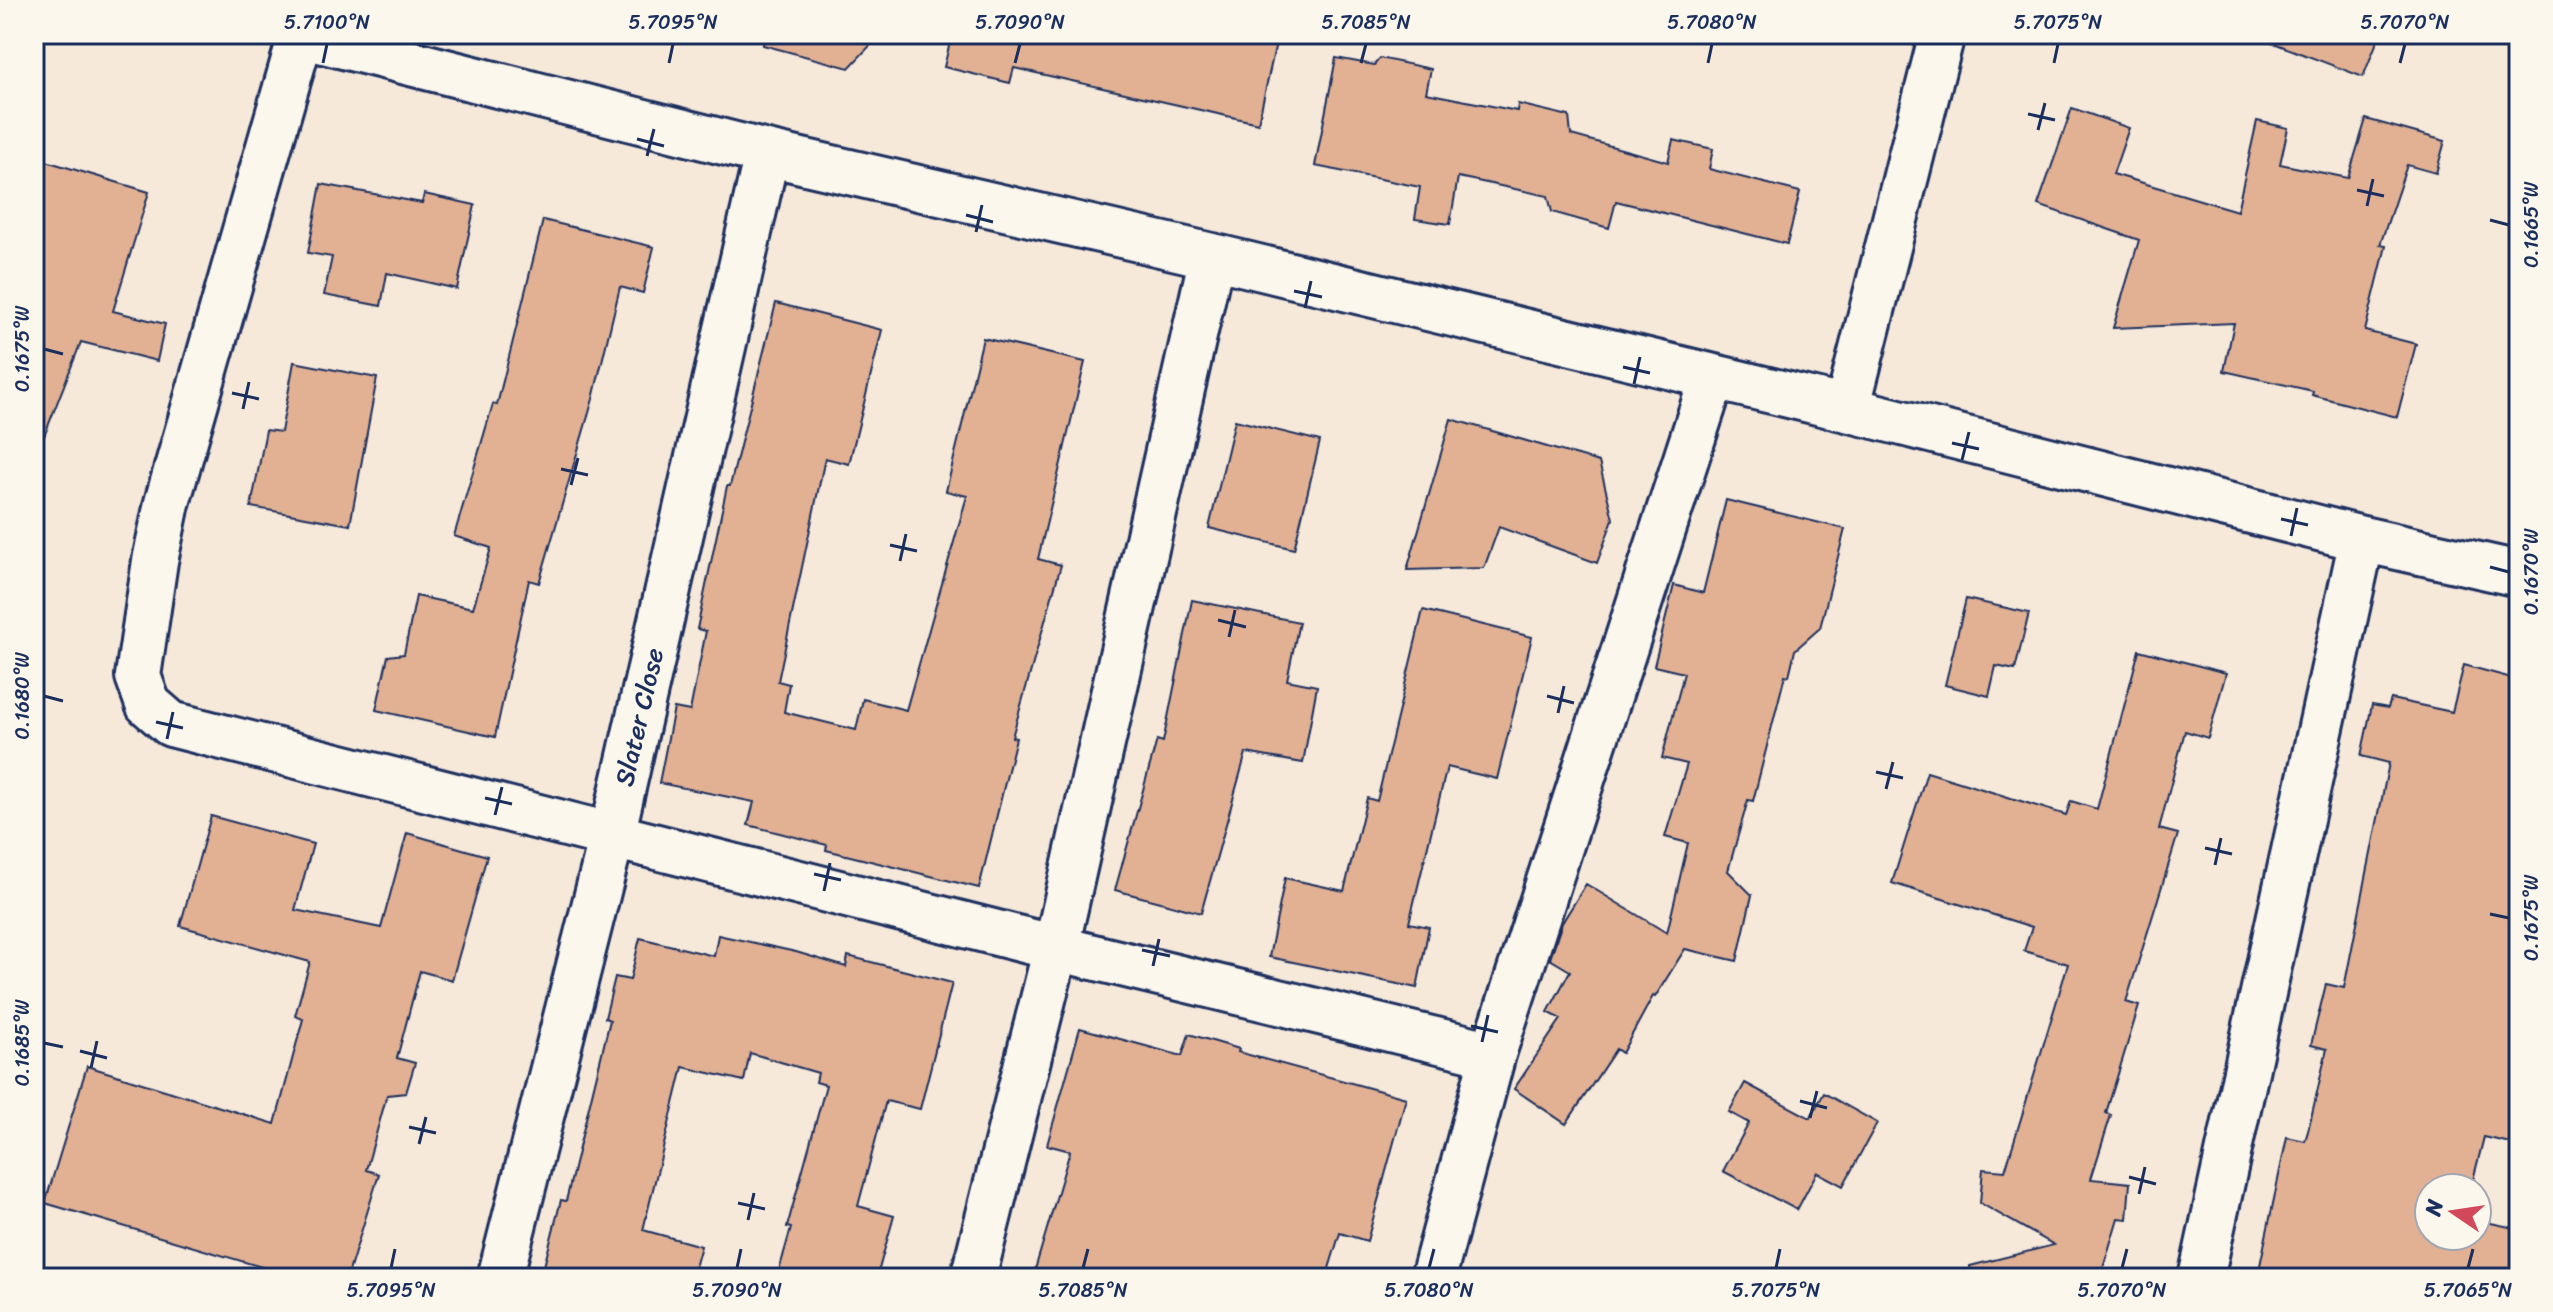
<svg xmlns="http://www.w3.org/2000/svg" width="2553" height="1312" viewBox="0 0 2553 1312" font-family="Sriracha,sans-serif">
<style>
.building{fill:#e2b193;stroke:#1b2f5e;stroke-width:2}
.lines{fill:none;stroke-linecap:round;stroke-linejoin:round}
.minor-casing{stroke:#1b2f5e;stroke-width:50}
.minor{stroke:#fbf7ec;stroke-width:44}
.ticks{fill:none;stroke:#1b2f5e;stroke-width:3}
.labels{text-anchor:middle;stroke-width:6;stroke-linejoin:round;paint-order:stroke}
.street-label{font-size:26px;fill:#1b2f5e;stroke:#fbf7ec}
.neatline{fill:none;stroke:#1b2f5e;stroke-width:3}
.ticks-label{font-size:20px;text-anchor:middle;fill:#1b2f5e}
</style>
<rect width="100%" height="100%" fill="#f6e9da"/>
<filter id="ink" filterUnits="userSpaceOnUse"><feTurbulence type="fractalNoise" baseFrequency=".0125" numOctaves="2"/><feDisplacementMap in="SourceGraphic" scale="16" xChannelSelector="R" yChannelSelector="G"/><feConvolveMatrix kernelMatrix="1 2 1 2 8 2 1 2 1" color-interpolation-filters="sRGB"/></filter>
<g filter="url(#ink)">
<path class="building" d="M 764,34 L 881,34 L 849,68 L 763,45 Z
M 952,34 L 1278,34 L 1258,123 L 1014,68 L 1010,83 L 944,67 Z
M 2258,34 L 2380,34 L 2363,77 L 2258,37 Z
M 1336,58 L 1374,65 L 1380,58 L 1431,69 L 1426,93 L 1517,111 L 1518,104 L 1569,116 L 1571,135 L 1668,162 L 1673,140 L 1713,149 L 1709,169 L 1800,192 L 1787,244 L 1616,201 L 1609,228 L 1552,212 L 1548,196 L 1458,177 L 1450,224 L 1415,219 L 1420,187 L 1315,166 Z
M 2072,108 L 2129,128 L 2113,174 L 2237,211 L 2257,121 L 2288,128 L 2280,164 L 2348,178 L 2366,119 L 2445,141 L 2436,173 L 2407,165 L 2380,245 L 2386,246 L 2365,331 L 2416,344 L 2397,417 L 2312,395 L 2313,391 L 2224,371 L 2234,323 L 2113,328 L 2139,240 L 2038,205 Z
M 46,161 L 149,192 L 113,311 L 165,324 L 157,361 L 81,342 L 36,457 L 34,203 Z
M 321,184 L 422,203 L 424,194 L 475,205 L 457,289 L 387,273 L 381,306 L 324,295 L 332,257 L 308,253 Z
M 543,220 L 654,247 L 643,293 L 620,287 L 593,399 L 539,583 L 529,580 L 495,737 L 376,710 L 388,656 L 404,654 L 416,596 L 473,608 L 491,548 L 454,536 L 493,404 L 497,405 Z
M 776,303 L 882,330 L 849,464 L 825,458 L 778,681 L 789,684 L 784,712 L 856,730 L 863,699 L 906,710 L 967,496 L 946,491 L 983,338 L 1085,362 L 1038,559 L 1061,565 L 1012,737 L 1016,738 L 979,888 L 826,850 L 827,845 L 748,825 L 754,802 L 659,783 L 674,708 L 690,711 L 706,631 L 697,629 L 727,486 L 730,486 Z
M 294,362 L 377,378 L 350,525 L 251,507 L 266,430 L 281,432 Z
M 1451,419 L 1599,462 L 1613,519 L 1597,563 L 1499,527 L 1484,568 L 1407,570 Z
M 1235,420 L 1320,441 L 1294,549 L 1209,528 Z
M 1726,500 L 1845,529 L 1820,628 L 1795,650 L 1789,676 L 1785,675 L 1753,801 L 1748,800 L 1728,871 L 1752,895 L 1737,961 L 1685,949 L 1655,997 L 1653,996 L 1622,1053 L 1616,1049 L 1566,1124 L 1514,1089 L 1561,1019 L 1548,1012 L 1570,971 L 1550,959 L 1562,923 L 1586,884 L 1667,933 L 1688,843 L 1665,837 L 1687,764 L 1662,758 L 1684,673 L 1654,666 L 1674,585 L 1703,593 Z
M 1966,599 L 2029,613 L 2015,670 L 1996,666 L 1989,696 L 1945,685 Z
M 1192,600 L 1299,622 L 1287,680 L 1317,686 L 1303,763 L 1246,753 L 1201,913 L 1115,890 L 1157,740 L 1163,742 Z
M 1423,610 L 1532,637 L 1497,779 L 1447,767 L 1409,923 L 1429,927 L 1417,988 L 1269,957 L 1285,878 L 1344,891 L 1367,798 L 1377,801 Z
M 2139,650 L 2226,673 L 2208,738 L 2185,731 L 2159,829 L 2178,834 L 2126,1002 L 2139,1006 L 2106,1113 L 2111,1115 L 2091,1179 L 2130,1183 L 2127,1219 L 2118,1218 L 2100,1278 L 1972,1278 L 1970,1266 L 2054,1245 L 1980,1203 L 1983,1169 L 2005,1171 L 2068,964 L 2024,951 L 2032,927 L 1892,883 L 1927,772 L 2066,815 L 2071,801 L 2097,809 Z
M 2464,665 L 2519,680 L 2519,1145 L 2484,1137 L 2471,1188 L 2429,1188 L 2429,1236 L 2477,1236 L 2477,1220 L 2519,1229 L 2519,1278 L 2276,1278 L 2258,1275 L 2287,1137 L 2305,1141 L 2308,1131 L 2327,1049 L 2311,1045 L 2326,984 L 2344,988 L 2389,763 L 2361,756 L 2372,705 L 2388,708 L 2391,699 L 2452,712 Z
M 211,816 L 313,844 L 295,910 L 381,928 L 407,833 L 487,856 L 452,980 L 420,971 L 397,1058 L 415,1063 L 406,1093 L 387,1095 L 366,1170 L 379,1174 L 347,1278 L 299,1278 L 45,1203 L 87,1066 L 275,1124 L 303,1019 L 295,1016 L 310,962 L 180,926 Z
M 718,935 L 796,952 L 846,967 L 848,956 L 952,983 L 920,1109 L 886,1101 L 858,1206 L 894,1216 L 879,1269 L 873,1278 L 777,1278 L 791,1228 L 787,1227 L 826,1085 L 816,1082 L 818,1073 L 750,1053 L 744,1081 L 683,1067 L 643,1230 L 701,1246 L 692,1278 L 541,1278 L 561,1200 L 566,1201 L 610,1020 L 605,1018 L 615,977 L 630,980 L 640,938 L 714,956 Z
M 1080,1028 L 1182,1056 L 1189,1034 L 1239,1049 L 1238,1052 L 1406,1098 L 1367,1241 L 1340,1233 L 1326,1278 L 1052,1278 L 1034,1273 L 1070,1151 L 1047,1145 Z
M 1745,1083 L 1810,1118 L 1824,1093 L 1877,1123 L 1843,1186 L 1817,1172 L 1797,1210 L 1723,1171 L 1749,1123 L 1729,1112 Z"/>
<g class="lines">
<g class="minor-casing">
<path id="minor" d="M 296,34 L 767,153 L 1212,256 L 1847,409 L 2362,539 L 2519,574
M 301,35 L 167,503 L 155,561 L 138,676 L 148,704 L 171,724 L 1056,948 L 1493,1054
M 1847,409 L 1942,34
M 500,1278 L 612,836 L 767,153
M 973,1278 L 1056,948 L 1212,256
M 1433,1278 L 1493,1054 L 1712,379
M 2201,1278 L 2362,539"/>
</g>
<use href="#minor" class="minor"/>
</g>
</g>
<path class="ticks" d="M 323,63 L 327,44M 669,63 L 673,44M 1015,63 L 1020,44M 1361,63 L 1366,44M 1708,63 L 1712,44M 2054,63 L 2058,44M 2400,63 L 2405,44M 2028,114 L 2055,120M 2038,130 L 2045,103M 637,139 L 664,146M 647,156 L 654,129M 2357,190 L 2384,196M 2367,206 L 2373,179M 966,215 L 993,222M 2490,220 L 2509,225M 976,232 L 982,205M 1294,291 L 1322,297M 1305,308 L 1311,281M 44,349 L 63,354M 1623,367 L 1650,373M 1634,384 L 1640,357M 232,393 L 259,399M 243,409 L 249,382M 1952,443 L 1979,449M 1962,460 L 1969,432M 561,469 L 588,475M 571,485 L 578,458M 2281,519 L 2308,525M 2291,536 L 2297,508M 890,545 L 917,551M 900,561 L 906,534M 2490,567 L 2509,572M 1218,620 L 1246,627M 1229,637 L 1235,610M 44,696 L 63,701M 1547,696 L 1574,703M 1558,713 L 1564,686M 156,722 L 183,728M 167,739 L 173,712M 1876,772 L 1903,778M 1886,789 L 1893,762M 485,798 L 512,804M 495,815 L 502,787M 2205,848 L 2232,854M 2215,865 L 2221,838M 814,874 L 841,880M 824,891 L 830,863M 2490,914 L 2509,918M 1142,950 L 1170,956M 1153,966 L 1159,939M 1471,1026 L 1498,1032M 1482,1042 L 1488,1015M 44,1043 L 63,1047M 80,1051 L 107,1058M 91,1068 L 97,1041M 1800,1101 L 1827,1108M 1810,1118 L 1817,1091M 409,1127 L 436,1133M 419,1144 L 426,1117M 2129,1177 L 2156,1184M 2139,1194 L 2145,1167M 738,1203 L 765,1209M 748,1220 L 754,1193M 391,1268 L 395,1249M 737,1268 L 741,1249M 1083,1268 L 1088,1249M 1429,1268 L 1434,1249M 1776,1268 L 1780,1249M 2122,1268 L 2127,1249M 2468,1268 L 2473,1249"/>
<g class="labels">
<g class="street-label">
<text transform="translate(639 717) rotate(-77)" y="9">Slater Close</text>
</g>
</g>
<rect width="2553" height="1312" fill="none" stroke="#fbf7ec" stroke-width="88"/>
<g transform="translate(2453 1212) rotate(283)"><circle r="38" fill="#fbf7ec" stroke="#a1a7b3" stroke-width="2"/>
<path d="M0-6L14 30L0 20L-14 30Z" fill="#d1495b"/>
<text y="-12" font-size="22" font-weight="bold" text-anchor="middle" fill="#1b2f5e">N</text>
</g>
<rect x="44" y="44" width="2465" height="1224" class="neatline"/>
<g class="ticks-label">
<text x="327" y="29">5.7100°N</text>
<text x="673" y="29">5.7095°N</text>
<text x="1020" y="29">5.7090°N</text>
<text x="1366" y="29">5.7085°N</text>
<text x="1712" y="29">5.7080°N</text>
<text x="2058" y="29">5.7075°N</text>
<text x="2405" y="29">5.7070°N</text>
<text transform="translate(2531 225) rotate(-90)" y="7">0.1665°W</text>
<text transform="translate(22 349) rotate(-90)" y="7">0.1675°W</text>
<text transform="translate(2531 572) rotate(-90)" y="7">0.1670°W</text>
<text transform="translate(22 696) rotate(-90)" y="7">0.1680°W</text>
<text transform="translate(2531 918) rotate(-90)" y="7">0.1675°W</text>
<text transform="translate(22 1043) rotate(-90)" y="7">0.1685°W</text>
<text x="391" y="1297">5.7095°N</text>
<text x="737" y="1297">5.7090°N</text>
<text x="1083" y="1297">5.7085°N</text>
<text x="1429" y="1297">5.7080°N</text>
<text x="1776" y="1297">5.7075°N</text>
<text x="2122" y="1297">5.7070°N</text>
<text x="2468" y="1297">5.7065°N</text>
</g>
</svg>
